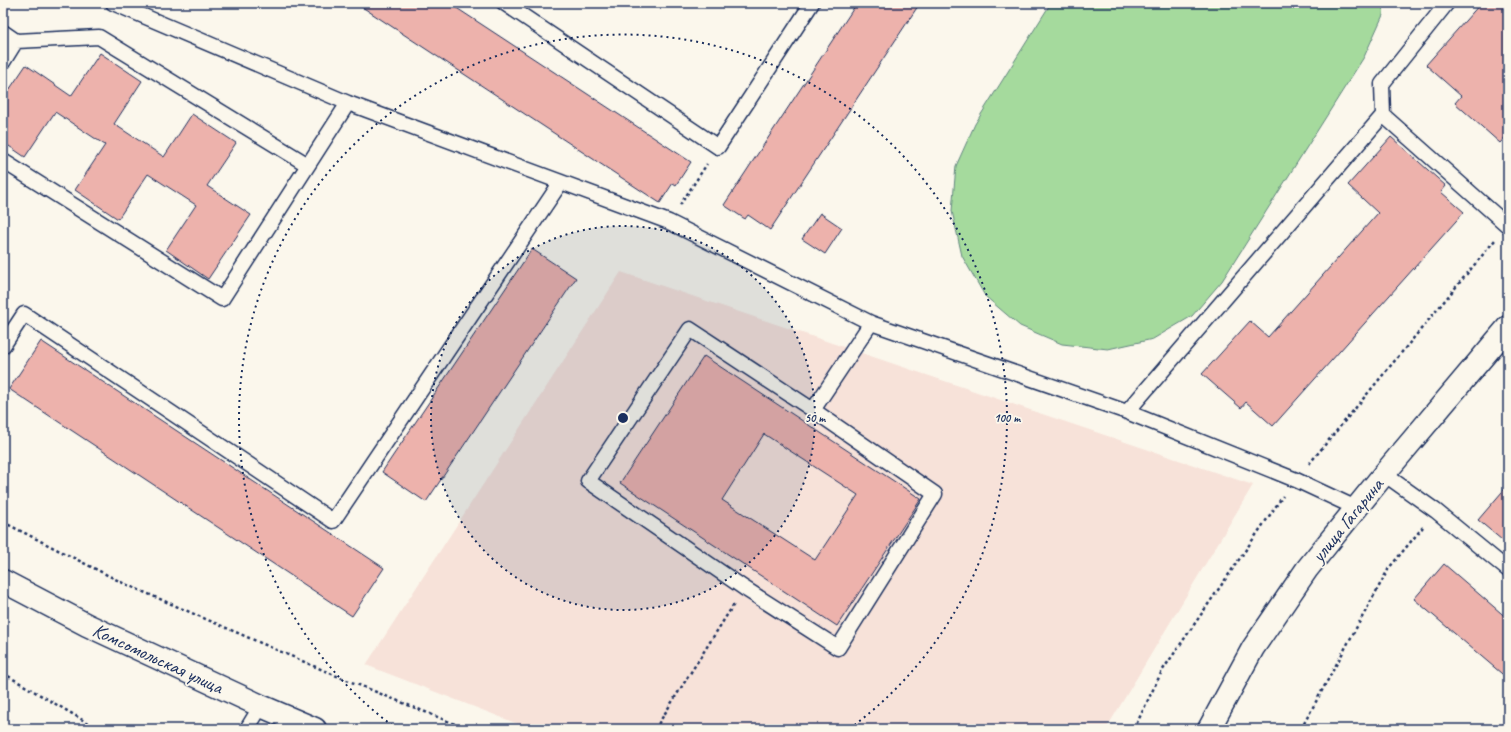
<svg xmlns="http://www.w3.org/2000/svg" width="1511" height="732" viewBox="0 0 1511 732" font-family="Caveat,sans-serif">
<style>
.built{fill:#f7e2d9}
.green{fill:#a5da9d;stroke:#60847e}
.building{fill:#edb2ac;stroke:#1b2f5e;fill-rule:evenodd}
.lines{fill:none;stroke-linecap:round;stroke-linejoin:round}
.service-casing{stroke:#1b2f5e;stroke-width:17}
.secondary-casing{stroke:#1b2f5e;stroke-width:25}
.path{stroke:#1b2f5e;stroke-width:2.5;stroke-dasharray:3 3;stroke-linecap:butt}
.service{stroke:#fbf7ec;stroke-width:14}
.secondary{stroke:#fbf7ec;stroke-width:22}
.ring{fill:none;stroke:#1b2f5e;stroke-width:2;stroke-dasharray:2 4}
.labels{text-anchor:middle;stroke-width:3.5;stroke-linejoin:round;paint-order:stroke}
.street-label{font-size:20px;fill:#1b2f5e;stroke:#fbf7ec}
.centre{fill:#1b2f5e;stroke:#fbf7ec;stroke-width:2}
.ring-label{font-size:12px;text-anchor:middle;font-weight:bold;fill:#1b2f5e;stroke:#fbf7ec;stroke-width:3.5;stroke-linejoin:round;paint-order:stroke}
</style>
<rect width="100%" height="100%" fill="#fbf7ec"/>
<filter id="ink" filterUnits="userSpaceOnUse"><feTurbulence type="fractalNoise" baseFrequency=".025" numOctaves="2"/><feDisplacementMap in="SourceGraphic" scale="8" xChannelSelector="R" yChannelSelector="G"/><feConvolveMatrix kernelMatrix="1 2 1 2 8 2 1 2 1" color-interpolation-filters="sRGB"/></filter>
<g filter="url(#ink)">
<path class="built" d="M 621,272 L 1253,485 L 1106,729 L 531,729 L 366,665 Z"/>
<path class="green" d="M 1051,3 L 1384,3 L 1383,15 L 1364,57 L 1222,281 L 1192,316 L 1153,339 L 1108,349 L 1062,344 L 1020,326 L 985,296 L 962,256 L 952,211 L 956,166 L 975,124 Z"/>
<path class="building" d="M 356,3 L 449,3 L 691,162 L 676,185 L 673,183 L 660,203 Z
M 857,3 L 920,3 L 770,230 L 748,215 L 745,219 L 724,205 Z
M 1481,3 L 1508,3 L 1508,134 L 1500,143 L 1455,103 L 1461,96 L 1426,65 Z
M 100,53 L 142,81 L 114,124 L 164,157 L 192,114 L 236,143 L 207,186 L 251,215 L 208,279 L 166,250 L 196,205 L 148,174 L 118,219 L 75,190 L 105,145 L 55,112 L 25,157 L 3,142 L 3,99 L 26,65 L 71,96 Z
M 1391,137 L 1446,186 L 1441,192 L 1464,212 L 1273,426 L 1246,402 L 1241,408 L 1202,374 L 1250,321 L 1268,337 L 1378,213 L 1348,185 Z
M 820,213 L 842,228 L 825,254 L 802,239 Z
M 532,249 L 576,278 L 426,502 L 382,472 Z
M 41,341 L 384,568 L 352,616 L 9,389 Z
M 704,356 L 921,499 L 837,626 L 620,483 ZM 764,434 L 858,495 L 815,560 L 722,500 Z
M 1508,485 L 1508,545 L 1478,520 Z
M 1444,564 L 1508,619 L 1508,679 L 1414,599 Z"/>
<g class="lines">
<g class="service-casing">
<path id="service" d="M 113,3 L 348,103 L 669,222 L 871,323 L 1127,412 L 1296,480 L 1356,508
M 504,3 L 718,147 L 812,3
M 3,32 L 16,41 L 3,62
M 16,41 L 99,37 L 308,165
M 1383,115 L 1382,84 L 1447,3
M 3,161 L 222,299 L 348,103
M 3,346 L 24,314 L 333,521 L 561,182
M 813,410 L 690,329 L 588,481 L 744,588 L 838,648 L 935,494 L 813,410 L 871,323
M 1127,412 L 1383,115 L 1508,226
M 1384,474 L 1436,511 L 1508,570
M 247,729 L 261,706"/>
</g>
<g class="secondary-casing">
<path id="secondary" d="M 3,581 L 87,625 L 261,706 L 315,729
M 1209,729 L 1253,648 L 1307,569 L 1384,474 L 1508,327"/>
</g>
<path class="path" d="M 680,205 L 707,164
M 1309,464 L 1495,240
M 3,522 L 123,583 L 332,674 L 467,729
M 3,673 L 98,729
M 655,729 L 734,604
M 1134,729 L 1162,671 L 1283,496
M 1301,729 L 1389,568 L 1423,527"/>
<use href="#service" class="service"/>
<use href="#secondary" class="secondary"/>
</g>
</g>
<circle cx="623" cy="418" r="192" fill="#1b2f5e" fill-opacity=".12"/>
<g class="ring">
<circle cx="623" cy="418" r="192"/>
<path d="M397 729A384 384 0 1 1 849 729"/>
</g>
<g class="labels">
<g class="street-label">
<text transform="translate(1347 520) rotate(-51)" y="7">улица Гагарина</text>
<text transform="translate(158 658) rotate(25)" y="7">Комсомольская улица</text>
</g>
</g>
<circle cx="623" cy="418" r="6" class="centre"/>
<g class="ring-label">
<text x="815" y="422">50 m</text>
<text x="1007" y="422">100 m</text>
</g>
<rect width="1511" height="732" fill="none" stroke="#fbf7ec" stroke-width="16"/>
<rect x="8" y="8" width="1495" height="716" fill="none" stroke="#1b2f5e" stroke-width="1.5" filter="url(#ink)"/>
</svg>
